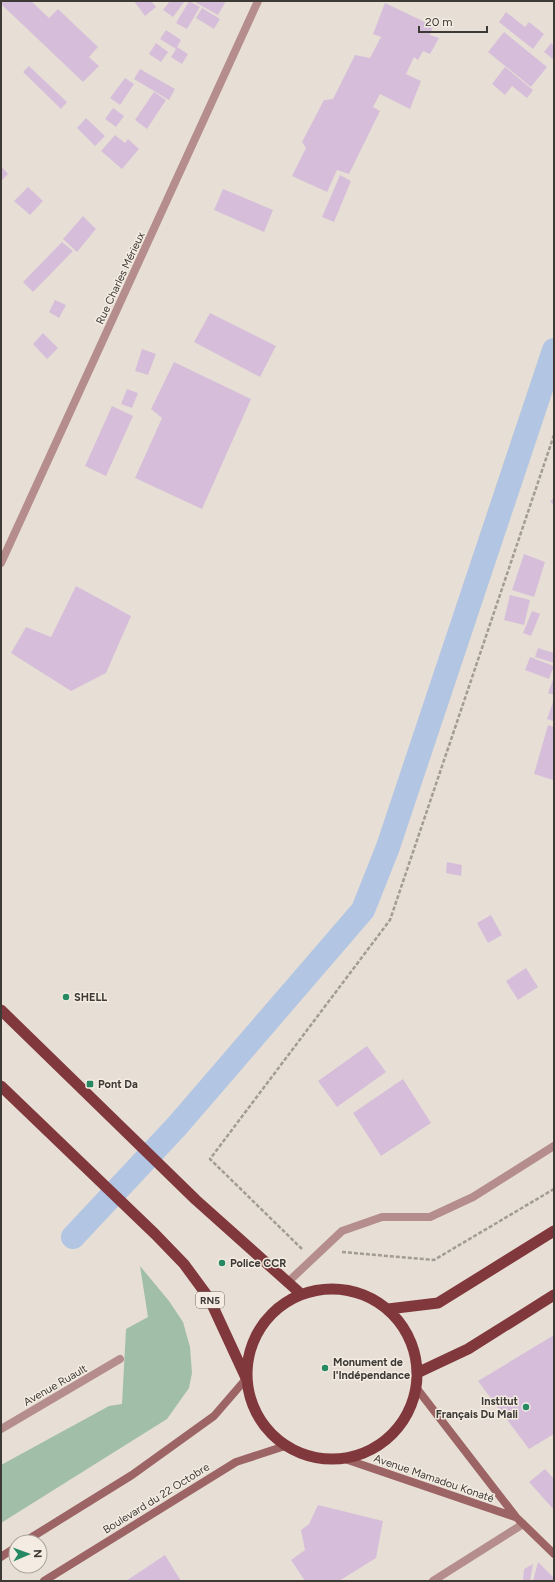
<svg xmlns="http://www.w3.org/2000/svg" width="555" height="1582" viewBox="0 0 555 1582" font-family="Figtree,sans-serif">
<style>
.green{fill:#a1bfa8}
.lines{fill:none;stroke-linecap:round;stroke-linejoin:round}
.canal{stroke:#b2c5e3;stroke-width:24}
.building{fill:#d6beda}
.path{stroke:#a29c95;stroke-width:2.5;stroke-dasharray:4 2;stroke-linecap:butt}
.service{stroke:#b48d8c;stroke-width:8}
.minor{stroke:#b48d8c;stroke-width:8}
.secondary{stroke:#9c6464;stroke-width:8}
.trunk{stroke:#80383c;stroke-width:11}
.poi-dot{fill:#278963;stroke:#f4ece2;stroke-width:1.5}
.labels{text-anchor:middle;stroke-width:3;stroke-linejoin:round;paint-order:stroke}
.shield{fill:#f4ece2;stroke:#746f6a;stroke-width:1}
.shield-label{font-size:10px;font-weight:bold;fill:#3d3a36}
.street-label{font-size:11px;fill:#3d3a36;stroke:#f4ece2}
.poi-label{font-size:11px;font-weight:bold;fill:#3d3a36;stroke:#f4ece2;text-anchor:start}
</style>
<rect width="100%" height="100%" fill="#e7dfd5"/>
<path class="green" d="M 140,1266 L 169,1301 L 183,1322 L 190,1347 L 192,1373 L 189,1388 L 167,1419 L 1,1523 L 1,1465 L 109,1406 L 122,1404 L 126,1329 L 148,1317 Z"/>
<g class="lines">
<path class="canal" d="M 73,1237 L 177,1126 L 363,910 L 388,847 L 554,350"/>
</g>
<path class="building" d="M 1,1 L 31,1 L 49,18 L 58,9 L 98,47 L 89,57 L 99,66 L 83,82 L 1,4 Z
M 134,1 L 151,1 L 156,7 L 145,16 Z
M 170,1 L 185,1 L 173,17 L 163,10 Z
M 189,1 L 200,7 L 187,29 L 176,23 Z
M 193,1 L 226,1 L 218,15 Z
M 385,3 L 433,26 L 430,35 L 439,38 L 430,54 L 423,51 L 418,60 L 414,57 L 406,74 L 421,81 L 410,109 L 380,94 L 373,107 L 380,111 L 349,174 L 337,170 L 327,192 L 292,176 L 306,148 L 302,142 L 324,100 L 333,99 L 355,55 L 370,58 L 381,37 L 373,34 Z
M 202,8 L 220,19 L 214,29 L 196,18 Z
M 506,12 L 525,27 L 529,22 L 544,34 L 533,49 L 499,22 Z
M 166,30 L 181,40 L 177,47 L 188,54 L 182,64 L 171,57 L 176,49 L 160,39 Z
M 504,32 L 547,67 L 531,87 L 488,52 Z
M 156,43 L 168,52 L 161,62 L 149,54 Z
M 551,43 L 554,46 L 554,60 L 544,52 Z
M 29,66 L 67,102 L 61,109 L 23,72 Z
M 505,67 L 533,90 L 527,98 L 512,86 L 505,95 L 492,84 Z
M 140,69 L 175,89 L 169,100 L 134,79 Z
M 125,78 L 134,84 L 120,105 L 110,98 Z
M 154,92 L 166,100 L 147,129 L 135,120 Z
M 113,108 L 124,116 L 116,127 L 105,119 Z
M 86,118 L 105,136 L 95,146 L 77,128 Z
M 115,135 L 125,143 L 128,139 L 139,149 L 122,169 L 101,151 Z
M 1,166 L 8,174 L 1,181 Z
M 340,175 L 351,181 L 334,222 L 322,217 Z
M 28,187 L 43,201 L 30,215 L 14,201 Z
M 223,189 L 273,210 L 264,232 L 214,210 Z
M 83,216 L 96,229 L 77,252 L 63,239 Z
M 62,242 L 73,251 L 33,292 L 23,282 Z
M 55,300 L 66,305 L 59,318 L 49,312 Z
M 210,313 L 276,346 L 260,377 L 194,342 Z
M 43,333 L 58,348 L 47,359 L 33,344 Z
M 142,349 L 156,354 L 148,375 L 135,371 Z
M 174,362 L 251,399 L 202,509 L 135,478 L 162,418 L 151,409 Z
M 127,389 L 138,393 L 132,408 L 121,404 Z
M 112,406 L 133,416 L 106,476 L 85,466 Z
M 554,498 L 554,506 L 550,501 Z
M 524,554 L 545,562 L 534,597 L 512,590 Z
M 76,586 L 131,616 L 106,673 L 71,691 L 11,653 L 26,627 L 51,637 Z
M 510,595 L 530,600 L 524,625 L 504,620 Z
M 532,611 L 540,614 L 531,636 L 523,633 Z
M 538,648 L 554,653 L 554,663 L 535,657 Z
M 530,657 L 554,666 L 549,679 L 525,670 Z
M 554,677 L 554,695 L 548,693 Z
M 554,699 L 554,719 L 553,721 L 547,719 Z
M 548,725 L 554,727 L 553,780 L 534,774 Z
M 447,862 L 462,865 L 461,876 L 446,873 Z
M 491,915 L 502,935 L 488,943 L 477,923 Z
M 526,968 L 538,987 L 518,1000 L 506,981 Z
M 367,1046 L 386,1072 L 337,1107 L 318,1081 Z
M 403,1079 L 431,1123 L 381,1156 L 353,1113 Z
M 554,1335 L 554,1434 L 529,1449 L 478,1381 Z
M 545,1469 L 554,1479 L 554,1510 L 529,1482 Z
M 318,1505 L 383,1521 L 376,1558 L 339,1581 L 305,1581 L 291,1560 L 305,1550 L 301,1530 L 309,1524 Z
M 165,1555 L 181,1581 L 126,1581 Z
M 538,1562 L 554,1578 L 554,1581 L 533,1581 Z
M 533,1564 L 530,1581 L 523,1581 L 524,1569 Z"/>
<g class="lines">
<path class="path" d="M 302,1249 L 210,1159 L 390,920 L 554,435
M 342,1252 L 434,1260 L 554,1189"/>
<path class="service" d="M 288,1282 L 342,1231 L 382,1217 L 430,1217 L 473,1197 L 554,1146"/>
<path class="minor" d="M 1,563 L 258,1
M 1,1429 L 120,1359
M 433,1581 L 523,1524"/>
<path class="secondary" d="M 418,1390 L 516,1517 L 554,1554
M 345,1459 L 515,1517
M 24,1542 L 132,1475 L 214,1416 L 246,1379
M 1,1557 L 16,1547
M 44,1581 L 236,1462 L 285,1446"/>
<path class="trunk" d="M 1,1010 L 196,1200 L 301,1294
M 1,1086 L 155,1234 L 184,1264 L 209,1298 L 246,1378
M247 1374a85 85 0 1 1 170 0a85 85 0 1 1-170 0Z
M 388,1309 L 438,1303 L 554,1231
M 417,1373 L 468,1349 L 554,1295"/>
</g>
<g class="poi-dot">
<circle cx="66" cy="997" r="4"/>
<rect x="86" y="1080" width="8" height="8" rx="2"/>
<circle cx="222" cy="1263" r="4"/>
<circle cx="325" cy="1368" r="4"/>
<circle cx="526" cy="1407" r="4"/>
</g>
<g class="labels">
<rect class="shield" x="196" y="1292" width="28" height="16" rx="3"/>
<g class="shield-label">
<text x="210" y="1304">RN5</text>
</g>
<g class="street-label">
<text transform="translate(120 278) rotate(-65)" y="4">Rue Charles Mérieux</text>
<text transform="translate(55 1385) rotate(-30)" y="4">Avenue Ruault</text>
<text transform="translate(434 1478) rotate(19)" y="4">Avenue Mamadou Konaté</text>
<text transform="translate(156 1498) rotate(-32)" y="4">Boulevard du 22 Octobre</text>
</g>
<g class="poi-label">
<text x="74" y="1001">SHELL</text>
<text x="98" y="1088">Pont Da</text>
<text x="230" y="1267">Police CCR</text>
<text x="333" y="1366">Monument de<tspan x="333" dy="13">l'Indépendance</tspan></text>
<text x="518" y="1405" text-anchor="end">Institut<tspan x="518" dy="13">Français Du Mali</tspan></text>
</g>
</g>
<rect width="555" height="1582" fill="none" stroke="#3d3a36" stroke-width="4"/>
<g transform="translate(28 1554) rotate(88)"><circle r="19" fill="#f4ece2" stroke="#aba59d"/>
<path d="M0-3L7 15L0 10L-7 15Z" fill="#278963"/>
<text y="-6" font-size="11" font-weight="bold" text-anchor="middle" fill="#3d3a36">N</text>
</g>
<path d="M419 26v6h68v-6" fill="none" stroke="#3d3a36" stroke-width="2"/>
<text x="425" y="26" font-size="12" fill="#3d3a36" stroke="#f4ece2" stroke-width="3" paint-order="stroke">20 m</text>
</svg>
